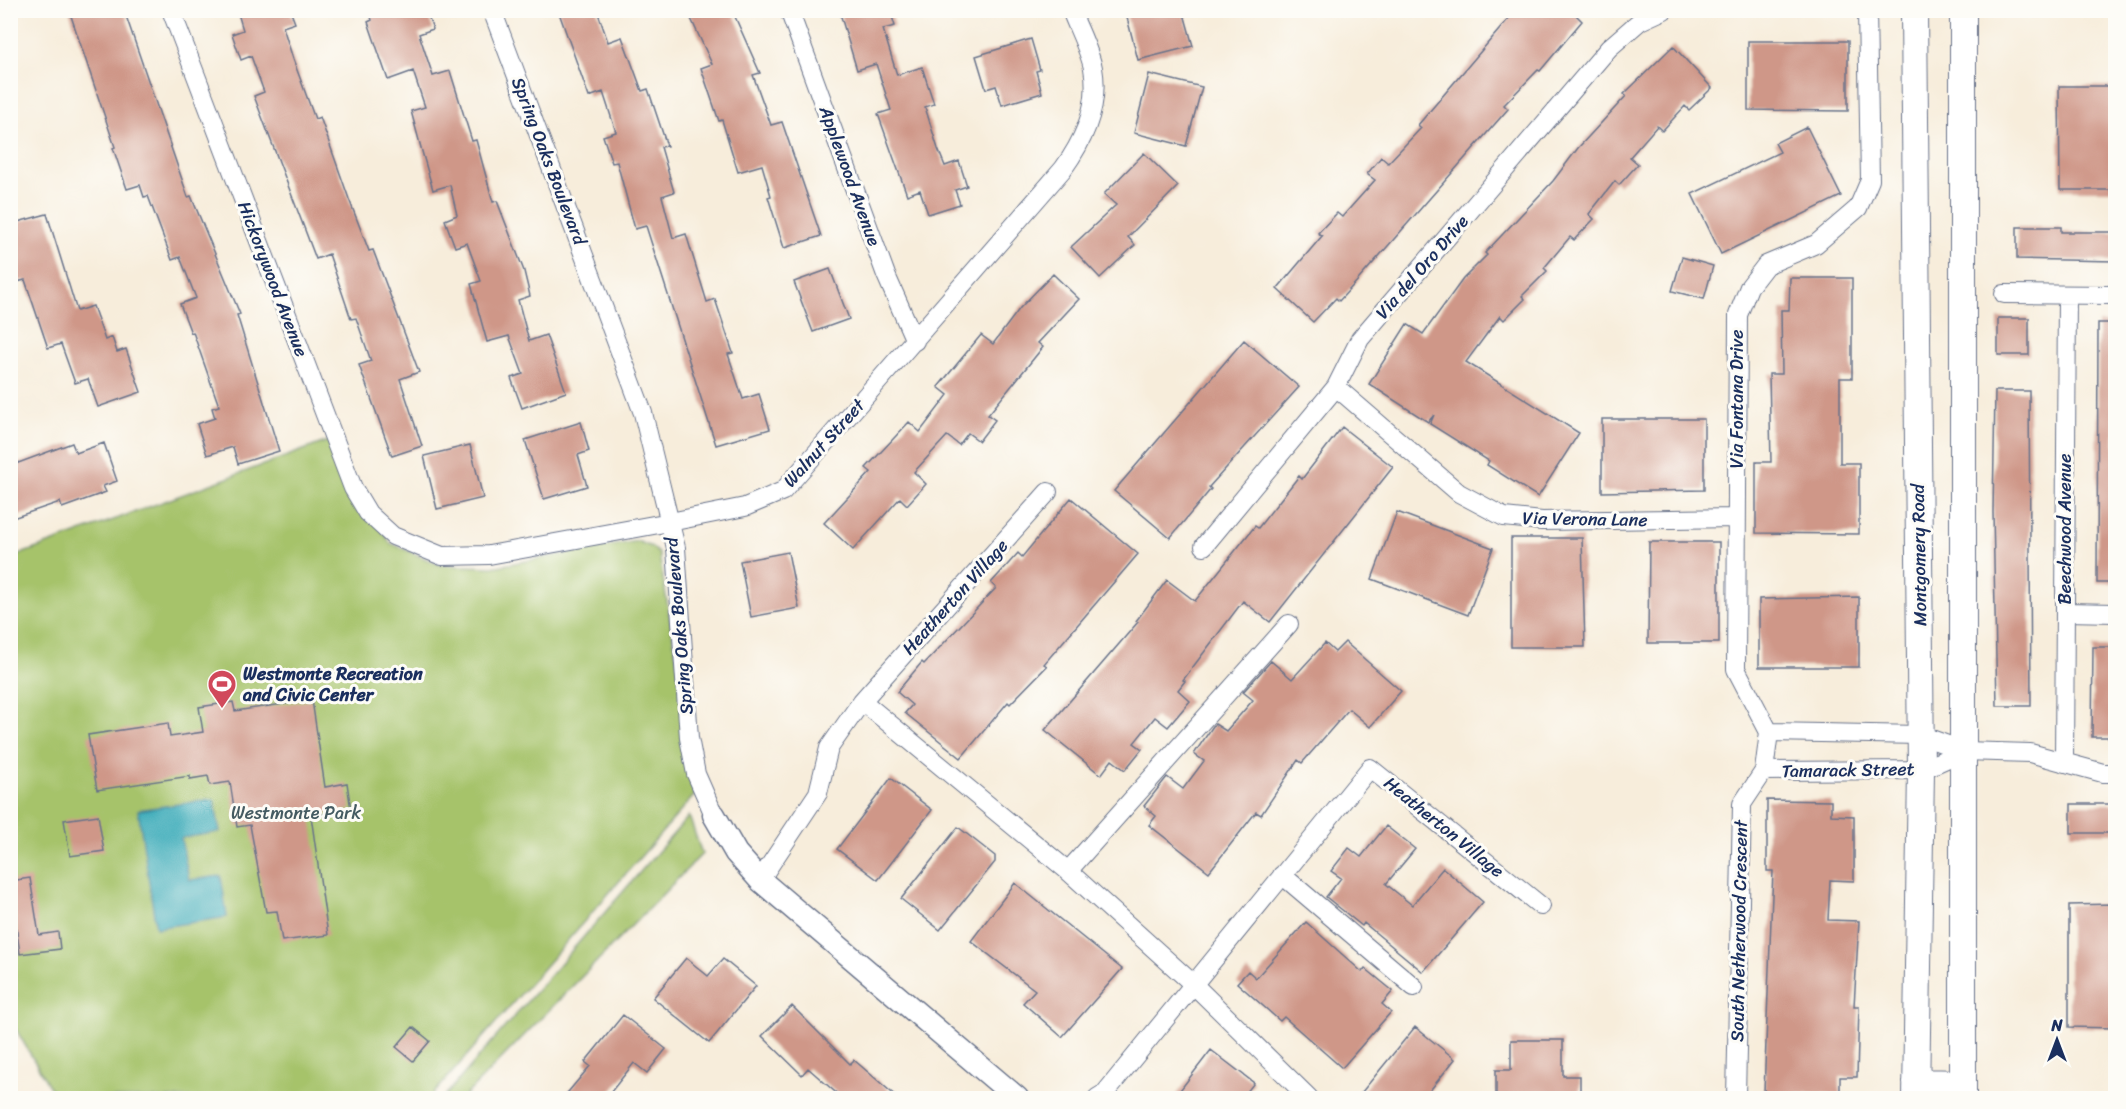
<svg xmlns="http://www.w3.org/2000/svg" width="2126" height="1109" viewBox="0 0 2126 1109" font-family="Sriracha,sans-serif">
<style>
.green{fill:#a6c36a;stroke:#607964;stroke-width:1.5}
.water{fill:#3dacba;stroke:#2c6e8c;stroke-width:1.5}
.building{fill:#cf9788}
.lines{fill:none;stroke-linecap:round;stroke-linejoin:round}
.minor-casing{stroke:#68728a;stroke-width:20}
.tertiary-casing{stroke:#68728a;stroke-width:25}
.secondary-casing{stroke:#68728a;stroke-width:28}
.minor{stroke:#fff;stroke-width:18}
.tertiary{stroke:#fff;stroke-width:22}
.secondary{stroke:#fff;stroke-width:26}
.labels{text-anchor:middle;stroke-width:6;stroke-linejoin:round;paint-order:stroke}
.street-label{font-size:18px;fill:#1b2f5e;stroke:#fdfcf7}
.poi-label{font-size:18px;font-weight:bold;fill:#1b2f5e;stroke:#fdfcf7;text-anchor:start}
.park-label{font-size:18px;fill:#455b62;stroke:#fdfcf7}
</style>
<rect width="100%" height="100%" fill="#fdfcf7"/>
<filter id="ink" filterUnits="userSpaceOnUse"><feTurbulence type="fractalNoise" baseFrequency=".0167" numOctaves="2"/><feDisplacementMap in="SourceGraphic" scale="12" xChannelSelector="R" yChannelSelector="G"/><feConvolveMatrix kernelMatrix="1 2 1 2 8 2 1 2 1" color-interpolation-filters="sRGB"/></filter>
<filter id="wash" filterUnits="userSpaceOnUse"><feTurbulence type="fractalNoise" baseFrequency=".008" numOctaves="4" result="noise"/><feDisplacementMap in="SourceGraphic" scale="24" xChannelSelector="R" yChannelSelector="G"/><feGaussianBlur stdDeviation="1.35" result="paint"/><feColorMatrix in="noise" values="0 0 0 0 0 0 0 0 0 0 0 0 0 0 0 0 0 1.4 0 .05"/><feComposite in="paint" operator="in"/></filter>
<g filter="url(#wash)">
<rect width="100%" height="100%" fill="#f7eddb"/>
<path class="green" d="M 328,441 L 390,543 L 440,565 L 492,567 L 637,541 L 652,547 L 659,554 L 699,790 L 430,1098 L 56,1098 L 11,1021 L 10,558 Z
M 689,816 L 702,854 L 463,1098 L 443,1098 Z"/>
<path class="water" d="M 214,799 L 220,832 L 181,838 L 189,880 L 221,876 L 227,917 L 156,928 L 138,810 Z"/>
<g id="blocks">
<path class="building" d="M 69,10 L 124,10 L 188,197 L 191,196 L 240,314 L 237,315 L 279,451 L 238,464 L 233,447 L 207,455 L 197,424 L 215,418 L 212,408 L 219,406 L 193,332 L 191,333 L 180,304 L 196,298 L 180,257 L 172,260 L 148,196 L 144,197 L 140,185 L 127,189 L 113,148 L 115,147 Z
M 237,10 L 290,10 L 295,23 L 283,27 L 293,59 L 315,119 L 320,117 L 349,199 L 369,251 L 373,250 L 419,372 L 400,379 L 422,446 L 392,456 L 359,365 L 371,361 L 356,318 L 351,319 L 329,254 L 316,259 L 254,96 L 264,92 L 251,56 L 241,60 L 232,34 L 243,30 Z
M 369,10 L 426,10 L 433,29 L 419,34 L 433,76 L 450,71 L 472,141 L 476,140 L 493,202 L 497,201 L 524,271 L 530,296 L 518,300 L 529,341 L 546,335 L 566,392 L 522,408 L 511,378 L 523,374 L 509,336 L 487,342 L 471,284 L 481,281 L 467,243 L 455,247 L 445,220 L 457,215 L 450,185 L 433,190 L 423,155 L 411,111 L 425,107 L 413,71 L 388,80 L 368,22 L 372,20 Z
M 558,10 L 597,10 L 608,42 L 622,37 L 642,91 L 648,89 L 667,146 L 661,147 L 674,192 L 662,196 L 673,238 L 686,234 L 707,302 L 715,299 L 733,353 L 728,354 L 743,399 L 759,394 L 770,429 L 716,445 L 646,226 L 635,229 L 617,162 L 612,163 L 603,136 L 616,132 L 603,92 L 589,97 Z
M 687,10 L 732,10 L 760,73 L 753,75 L 771,125 L 782,122 L 821,236 L 784,248 L 768,197 L 771,196 L 762,165 L 738,172 L 722,120 L 719,121 L 701,68 L 712,64 Z
M 839,10 L 890,10 L 895,26 L 883,29 L 897,75 L 922,67 L 934,104 L 925,107 L 938,149 L 945,166 L 959,161 L 967,186 L 955,190 L 960,204 L 928,214 L 920,190 L 907,195 L 878,114 L 891,110 L 876,64 L 857,70 Z
M 1125,10 L 1183,10 L 1193,46 L 1138,60 Z
M 1516,10 L 1571,10 L 1582,21 L 1540,71 L 1538,70 L 1504,105 L 1508,109 L 1359,279 L 1339,301 L 1336,298 L 1313,322 L 1277,289 L 1322,236 L 1318,233 L 1337,213 L 1342,217 L 1375,180 L 1367,174 L 1381,157 L 1388,163 L 1421,128 L 1418,125 Z
M 1031,39 L 1040,70 L 1036,71 L 1042,93 L 1002,105 L 996,86 L 986,89 L 976,56 Z
M 1748,41 L 1848,41 L 1848,111 L 1748,110 Z
M 1673,46 L 1712,88 L 1689,110 L 1685,106 L 1662,131 L 1657,126 L 1630,157 L 1638,164 L 1619,185 L 1615,181 L 1589,214 L 1594,219 L 1574,240 L 1570,237 L 1544,268 L 1547,271 L 1522,296 L 1525,299 L 1504,320 L 1500,316 L 1466,362 L 1579,433 L 1538,497 L 1487,465 L 1489,461 L 1430,424 L 1434,415 L 1428,422 L 1369,384 L 1407,324 L 1423,334 L 1463,279 L 1487,255 L 1485,253 L 1553,181 L 1578,148 L 1626,96 L 1624,94 Z
M 1149,74 L 1202,87 L 1186,146 L 1134,133 Z
M 2059,86 L 2115,86 L 2115,190 L 2060,190 Z
M 1807,127 L 1841,196 L 1721,254 L 1692,194 L 1780,152 L 1775,143 Z
M 1144,153 L 1178,186 L 1128,237 L 1135,245 L 1100,278 L 1071,247 L 1116,205 L 1104,194 Z
M 47,214 L 77,311 L 93,306 L 105,340 L 112,337 L 117,352 L 126,349 L 141,392 L 98,407 L 88,379 L 75,383 L 61,344 L 48,348 L 25,280 L 17,282 L 10,261 L 10,224 Z
M 2017,227 L 2061,227 L 2061,232 L 2115,232 L 2115,261 L 2017,259 Z
M 1682,257 L 1713,266 L 1704,299 L 1672,291 Z
M 830,269 L 849,319 L 813,332 L 794,282 Z
M 1053,274 L 1079,299 L 1038,343 L 1043,347 L 988,415 L 995,420 L 979,441 L 968,433 L 959,445 L 947,436 L 914,472 L 926,484 L 907,505 L 900,498 L 853,550 L 824,523 L 871,472 L 866,468 L 909,422 L 920,432 L 948,395 L 938,387 L 981,335 L 993,344 L 1020,308 Z
M 1790,278 L 1852,278 L 1852,378 L 1840,378 L 1840,463 L 1859,463 L 1859,534 L 1756,533 L 1756,462 L 1771,462 L 1769,374 L 1782,374 L 1781,310 L 1789,310 Z
M 1998,318 L 2029,318 L 2029,355 L 1998,355 Z
M 2098,323 L 2115,323 L 2115,583 L 2097,583 Z
M 1244,340 L 1299,387 L 1209,487 L 1211,489 L 1170,538 L 1114,491 Z
M 1995,391 L 2029,391 L 2031,706 L 1997,706 L 1993,512 Z
M 1602,419 L 1704,419 L 1704,490 L 1602,492 Z
M 581,422 L 589,451 L 578,455 L 587,486 L 544,499 L 525,440 Z
M 1342,427 L 1393,467 L 1270,622 L 1243,601 L 1183,680 L 1185,681 L 1178,690 L 1190,701 L 1168,727 L 1155,717 L 1134,743 L 1142,749 L 1125,770 L 1112,760 L 1101,775 L 1045,730 L 1138,622 L 1136,621 L 1167,580 L 1195,601 L 1255,526 L 1258,528 L 1299,476 L 1302,479 Z
M 72,443 L 76,453 L 104,443 L 117,481 L 103,486 L 106,492 L 62,508 L 60,502 L 10,519 L 10,466 Z
M 470,445 L 483,498 L 437,509 L 424,456 Z
M 1071,498 L 1138,554 L 1044,664 L 1047,666 L 1010,704 L 1008,702 L 961,758 L 905,713 L 912,705 L 897,692 L 922,662 L 924,664 L 996,588 L 991,583 L 1018,553 L 1022,557 Z
M 1397,512 L 1493,548 L 1468,615 L 1372,579 Z
M 1511,538 L 1582,538 L 1585,647 L 1511,647 Z
M 1649,542 L 1719,542 L 1719,643 L 1648,643 Z
M 788,552 L 799,608 L 751,617 L 740,561 Z
M 1859,597 L 1859,667 L 1759,667 L 1759,599 Z
M 1345,642 L 1401,691 L 1370,727 L 1349,709 L 1302,763 L 1298,760 L 1261,815 L 1256,812 L 1209,872 L 1149,825 L 1156,816 L 1144,806 L 1167,777 L 1183,789 L 1204,761 L 1194,754 L 1213,726 L 1215,724 L 1226,731 L 1253,700 L 1243,692 L 1271,661 L 1292,679 L 1325,643 L 1335,652 Z
M 2093,647 L 2115,647 L 2115,737 L 2092,737 Z
M 312,700 L 325,787 L 347,783 L 351,810 L 311,816 L 328,935 L 282,941 L 277,911 L 266,912 L 250,825 L 237,827 L 230,782 L 210,785 L 208,776 L 190,779 L 190,776 L 97,790 L 88,735 L 168,723 L 170,737 L 203,732 L 199,707 L 233,702 L 235,711 Z
M 891,778 L 932,810 L 878,880 L 837,849 Z
M 1767,800 L 1831,801 L 1831,815 L 1854,816 L 1854,881 L 1830,880 L 1828,920 L 1859,921 L 1854,1006 L 1859,1006 L 1857,1077 L 1840,1077 L 1840,1094 L 1764,1092 L 1773,871 L 1767,871 Z
M 2071,804 L 2115,804 L 2115,833 L 2071,833 Z
M 98,815 L 104,851 L 70,856 L 64,820 Z
M 1386,826 L 1415,849 L 1386,884 L 1412,905 L 1443,868 L 1483,902 L 1423,972 L 1364,923 L 1362,926 L 1326,897 L 1341,878 L 1331,871 L 1349,848 L 1361,857 Z
M 958,827 L 995,856 L 995,862 L 940,930 L 901,899 Z
M 30,878 L 39,935 L 58,932 L 60,949 L 20,954 L 10,881 Z
M 1015,883 L 1122,969 L 1062,1037 L 1023,1003 L 1035,990 L 971,941 Z
M 2115,904 L 2115,1028 L 2069,1027 L 2069,905 Z
M 1306,922 L 1362,972 L 1365,968 L 1393,991 L 1382,1004 L 1391,1012 L 1342,1068 L 1284,1017 L 1280,1021 L 1237,983 L 1248,971 L 1256,978 Z
M 686,958 L 708,976 L 723,959 L 756,986 L 709,1043 L 653,998 Z
M 792,1006 L 850,1064 L 854,1060 L 898,1098 L 842,1098 L 808,1068 L 802,1075 L 762,1036 Z
M 623,1015 L 666,1049 L 647,1073 L 634,1063 L 606,1098 L 563,1098 L 590,1066 L 585,1062 Z
M 413,1027 L 430,1041 L 413,1061 L 396,1047 Z
M 1415,1027 L 1455,1059 L 1424,1098 L 1357,1098 Z
M 1511,1040 L 1563,1040 L 1563,1076 L 1580,1076 L 1580,1098 L 1496,1098 L 1496,1070 L 1511,1070 Z
M 1211,1050 L 1254,1083 L 1242,1098 L 1174,1098 Z"/>
</g>
</g>
<g filter="url(#ink)">
<use href="#blocks" fill-opacity="0" stroke="#68728a" stroke-width="1.5"/>
<g class="lines">
<g class="minor-casing">
<path id="minor" d="M 171,10 L 353,488 L 368,513 L 393,536 L 442,556 L 489,555 L 670,522 L 745,507 L 783,491 L 1063,169 C 1084,140 1100,106 1093,68 C 1089,49 1078,29 1071,10
M 492,10 L 643,413 L 676,548 L 689,738 L 696,774 L 714,815
M 789,10 L 886,275 L 915,341
M 2004,294 L 2116,295
M 1336,387 L 1459,493 L 1504,517 L 1542,521 L 1736,518
M 1204,546 L 1336,387 L 1360,339 L 1609,48 L 1640,21 L 1664,10
M 2065,612 L 2116,613
M 862,701 L 1068,871 L 1192,983 L 1309,1098
M 1769,732 L 1920,735 L 1964,751 L 2030,753 L 2103,773 L 2116,773
M 2064,763 L 2067,295
M 1764,771 L 1921,770 L 1964,751
M 1068,871 L 1289,624
M 1282,875 L 1414,987
M 760,880 L 818,793 L 829,748 L 862,701 L 1048,492
M 1097,1098 L 1105,1093 L 1370,768 L 1541,906
M 1736,1098 L 1742,804 L 1764,771 L 1769,732 L 1736,669 L 1738,315 L 1749,287 L 1766,265 L 1816,244 L 1858,208 L 1870,180 L 1867,10"/>
</g>
<g class="tertiary-casing">
<path id="tertiary" d="M 714,815 L 736,853 L 760,880 L 1017,1098"/>
</g>
<g class="secondary-casing">
<path id="secondary" d="M 1914,10 L 1921,770 L 1916,1098
M 1916,1082 L 1963,1083
M 1963,1098 L 1963,10"/>
</g>
<use href="#minor" class="minor"/>
<use href="#tertiary" class="tertiary"/>
<use href="#secondary" class="secondary"/>
</g>
</g>
<defs>
<g id="stadium-pin" transform="scale(1.5)"><path d="M0 17L-7.5 6A9.5 9.5 0 1 1 7.5 6Z" fill="#d1495b" stroke="#fdfcf7"/><path d="M0-5a6.5 5 0 1 0 0 10a6.5 5 0 1 0 0-10ZM-3.5-1.8h7v3.6h-7Z" fill="#fff"/></g>
</defs>
<g fill-rule="evenodd">
<use href="#stadium-pin" x="222" y="684"/>
</g>
<g class="labels">
<g class="street-label">
<text transform="translate(549 161) rotate(69)" y="6">Spring Oaks Boulevard</text>
<text transform="translate(850 176) rotate(70)" y="6">Applewood Avenue</text>
<text transform="translate(1422 267) rotate(-49)" y="6">Via del Oro Drive</text>
<text transform="translate(273 279) rotate(69)" y="6">Hickorywood Avenue</text>
<text transform="translate(1737 399) rotate(-90)" y="6">Via Fontana Drive</text>
<text transform="translate(824 443) rotate(-48)" y="6">Walnut Street</text>
<text transform="translate(1585 519) rotate(1)" y="6">Via Verona Lane</text>
<text transform="translate(2065 529) rotate(-90)" y="6">Beechwood Avenue</text>
<text transform="translate(1919 555) rotate(-91)" y="6">Montgomery Road</text>
<text transform="translate(955 597) rotate(-48)" y="6">Heatherton Village</text>
<text transform="translate(679 626) rotate(-95)" y="6">Spring Oaks Boulevard</text>
<text transform="translate(1848 770) rotate(-1)" y="6">Tamarack Street</text>
<text transform="translate(1444 827) rotate(39)" y="6">Heatherton Village</text>
<text transform="translate(1739 931) rotate(-89)" y="6">South Netherwood Crescent</text>
</g>
<g class="poi-label">
<text x="243" y="680">Westmonte Recreation<tspan x="243" dy="21">and Civic Center</tspan></text>
</g>
<g class="park-label">
<text x="296" y="819">Westmonte Park</text>
</g>
</g>
<rect width="2126" height="1109" fill="none" stroke="#fdfcf7" stroke-width="36"/>
<g transform="translate(2057 1040)" stroke="#fdfcf7" stroke-width="4.5" paint-order="stroke">
<path d="M0-4.5L10 22L0 15L-10 22Z" fill="#1b2f5e"/>
<text y="-9" font-size="16" font-weight="bold" text-anchor="middle" fill="#1b2f5e">N</text>
</g>
</svg>
